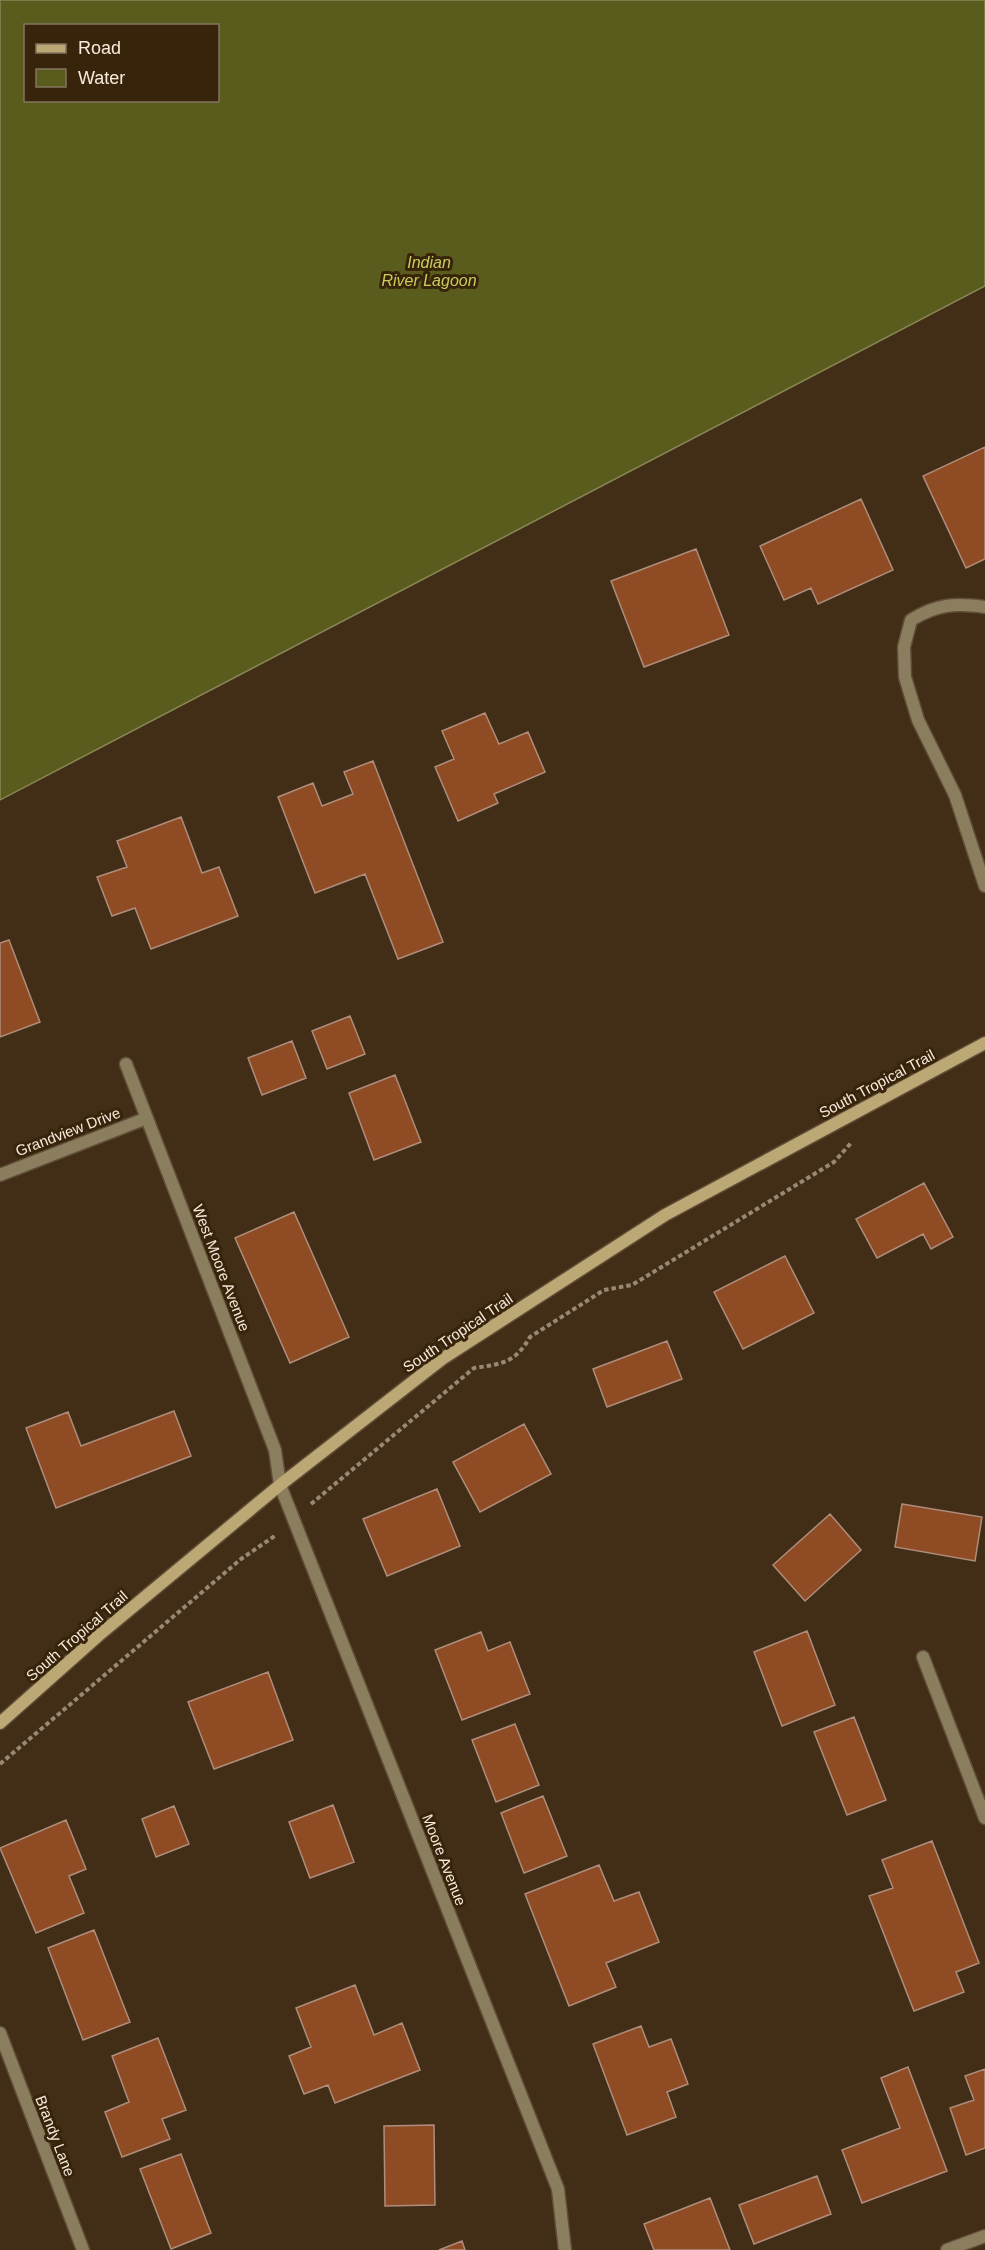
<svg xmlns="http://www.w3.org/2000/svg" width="985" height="2250" viewBox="0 0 985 2250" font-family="Helvetica,sans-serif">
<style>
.water{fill:#5a5c1d;stroke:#898757;stroke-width:1.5;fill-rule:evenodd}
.building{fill:#8f4c24;stroke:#ae8d7c;stroke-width:1.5}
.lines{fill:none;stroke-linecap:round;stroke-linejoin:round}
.lane-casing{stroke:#5f4c36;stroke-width:15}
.street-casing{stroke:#5f4c36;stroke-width:15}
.secondary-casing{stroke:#5f4c36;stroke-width:15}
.path{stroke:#988875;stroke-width:4;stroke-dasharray:4.5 3;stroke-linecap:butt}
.lane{stroke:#8a7e5e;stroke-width:12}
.street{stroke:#8a7e5e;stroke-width:12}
.secondary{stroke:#bba875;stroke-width:12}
.labels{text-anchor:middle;stroke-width:6;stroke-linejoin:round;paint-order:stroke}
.street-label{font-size:15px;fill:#f8ebdd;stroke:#37240b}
.water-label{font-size:16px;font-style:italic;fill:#c9cd5d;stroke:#37240b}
</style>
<rect width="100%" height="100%" fill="#422e16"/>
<path class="water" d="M 0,0 L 985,0 L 985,286 L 0,800 ZM 26,26 L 218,26 L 218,100 L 26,100 Z"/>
<path class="building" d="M 985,447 L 985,559 L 966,568 L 923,476 Z
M 861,499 L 893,570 L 818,604 L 811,588 L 784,600 L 760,546 Z
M 696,549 L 729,635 L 644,667 L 611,581 Z
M 485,713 L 499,744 L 528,732 L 545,772 L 494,794 L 498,803 L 458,821 L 435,767 L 454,759 L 442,731 Z
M 373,761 L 443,942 L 398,959 L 365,874 L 315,893 L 278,797 L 313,783 L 322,806 L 353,794 L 344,772 Z
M 181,817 L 202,873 L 219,867 L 238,916 L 151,949 L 135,908 L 112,916 L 97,877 L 127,867 L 117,841 Z
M 9,940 L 40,1022 L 0,1037 L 0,943 Z
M 350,1016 L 365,1054 L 327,1069 L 312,1031 Z
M 292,1041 L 306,1078 L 262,1095 L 248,1058 Z
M 395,1075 L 421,1142 L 374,1160 L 349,1093 Z
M 924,1183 L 953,1237 L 931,1249 L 923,1234 L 877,1258 L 856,1219 Z
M 294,1212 L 349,1337 L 290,1363 L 235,1238 Z
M 785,1256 L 814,1313 L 743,1349 L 714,1292 Z
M 667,1341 L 682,1379 L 607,1407 L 593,1369 Z
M 174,1411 L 191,1456 L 56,1508 L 26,1428 L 68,1412 L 81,1446 Z
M 524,1424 L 551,1474 L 480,1512 L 453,1462 Z
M 437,1489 L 460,1546 L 387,1576 L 363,1519 Z
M 902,1504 L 982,1517 L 975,1561 L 895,1547 Z
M 830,1514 L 861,1550 L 805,1601 L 773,1565 Z
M 807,1631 L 835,1705 L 782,1726 L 754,1652 Z
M 481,1632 L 488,1651 L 510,1642 L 530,1694 L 462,1720 L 435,1650 Z
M 268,1672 L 293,1740 L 214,1769 L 188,1702 Z
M 854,1717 L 886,1800 L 847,1815 L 814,1732 Z
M 515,1724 L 539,1785 L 496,1802 L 472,1740 Z
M 543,1796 L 567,1856 L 524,1873 L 501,1813 Z
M 333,1805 L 354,1862 L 310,1878 L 289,1822 Z
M 174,1806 L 189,1844 L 156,1857 L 142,1819 Z
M 66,1820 L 86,1869 L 69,1876 L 84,1913 L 36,1933 L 0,1848 Z
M 932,1841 L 979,1963 L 956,1972 L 964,1992 L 914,2011 L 869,1896 L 893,1888 L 882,1860 Z
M 599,1865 L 614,1901 L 639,1892 L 659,1942 L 606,1963 L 616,1987 L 569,2006 L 525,1894 Z
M 94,1930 L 130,2022 L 83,2040 L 48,1948 Z
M 355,1985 L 374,2035 L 402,2023 L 420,2070 L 335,2103 L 328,2085 L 304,2094 L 289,2056 L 311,2047 L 296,2008 Z
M 641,2026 L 649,2047 L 671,2039 L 688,2084 L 667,2092 L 676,2117 L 627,2135 L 593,2044 Z
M 158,2038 L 186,2110 L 162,2119 L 170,2139 L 122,2157 L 105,2112 L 129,2102 L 112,2056 Z
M 908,2067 L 947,2171 L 862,2203 L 842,2150 L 900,2128 L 881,2078 Z
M 985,2069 L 985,2148 L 966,2155 L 950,2108 L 974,2100 L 965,2076 Z
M 434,2125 L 435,2205 L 385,2206 L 384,2126 Z
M 181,2154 L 211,2233 L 171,2249 L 140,2169 Z
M 817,2176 L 831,2214 L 754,2244 L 739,2205 Z
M 710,2198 L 730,2250 L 654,2250 L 644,2224 Z
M 462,2241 L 465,2250 L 439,2250 Z"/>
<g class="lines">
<g class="lane-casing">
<path id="lane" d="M 985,607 C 955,603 937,604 911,620 L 904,647 L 905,677 L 918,720 L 955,795 L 985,886"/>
</g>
<g class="street-casing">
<path id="street" d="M 126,1064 L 275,1450 L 280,1485 L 558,2189 L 565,2250
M 0,1175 L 147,1118
M 923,1657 L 985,1818
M 0,2033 L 83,2250
M 947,2250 L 985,2236"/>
</g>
<g class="secondary-casing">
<path id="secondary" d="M 0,1723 L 99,1635 L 280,1485 L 442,1359 L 665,1215 L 985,1043"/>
</g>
<path class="path" d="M 311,1504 L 474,1368 C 502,1364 515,1363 530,1337 L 604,1290 L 632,1285 L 834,1162 L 851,1143
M 0,1764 L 241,1559 L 276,1535"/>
<use href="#lane" class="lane"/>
<use href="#street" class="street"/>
<use href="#secondary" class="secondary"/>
</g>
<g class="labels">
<g class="street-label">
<text transform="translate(877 1084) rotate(-28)" y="5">South Tropical Trail</text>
<text transform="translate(68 1132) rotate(-21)" y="5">Grandview Drive</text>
<text transform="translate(221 1268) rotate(69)" y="5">West Moore Avenue</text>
<text transform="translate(458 1333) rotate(-34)" y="5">South Tropical Trail</text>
<text transform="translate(77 1636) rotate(-41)" y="5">South Tropical Trail</text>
<text transform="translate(444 1860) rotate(69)" y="5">Moore Avenue</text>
<text transform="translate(55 2136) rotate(69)" y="5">Brandy Lane</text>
</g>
<g class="water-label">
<text x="429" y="268">Indian<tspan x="429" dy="18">River Lagoon</tspan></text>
</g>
</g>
<rect x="24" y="24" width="195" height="78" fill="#37240b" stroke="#84745f" stroke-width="1.5"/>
<rect x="36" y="44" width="30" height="9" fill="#bba875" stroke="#84745f" stroke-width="1.5"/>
<text x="78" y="54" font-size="18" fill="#f8ebdd">Road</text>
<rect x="36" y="69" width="30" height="18" fill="#5a5c1d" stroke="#84745f" stroke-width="1.5"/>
<text x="78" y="84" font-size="18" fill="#f8ebdd">Water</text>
</svg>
